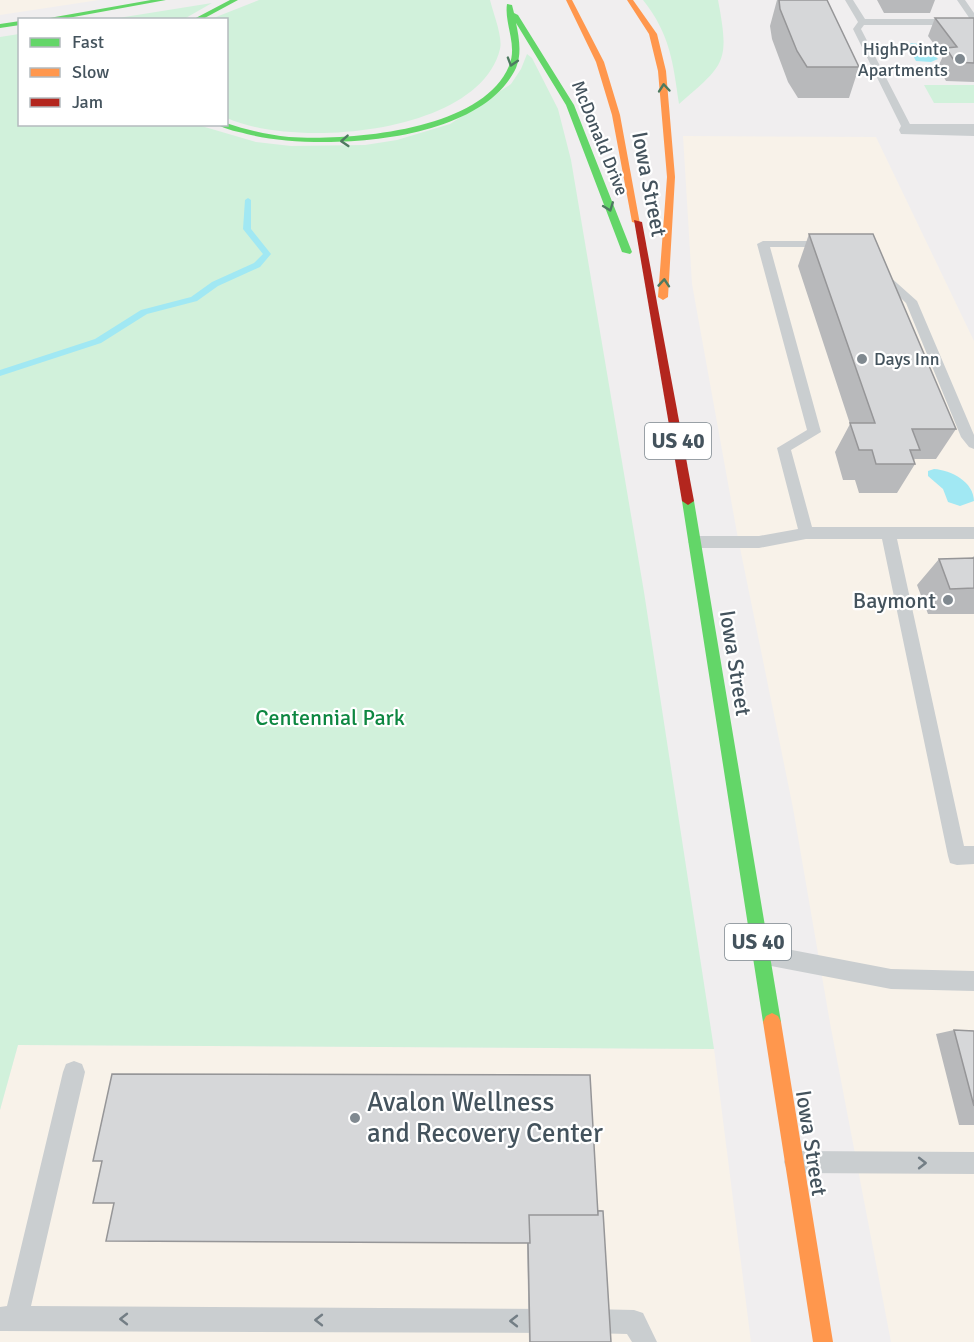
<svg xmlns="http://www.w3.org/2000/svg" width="974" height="1342" viewBox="0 0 974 1342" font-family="Signika,sans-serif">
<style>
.commercial{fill:#f8f2e9}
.green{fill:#d1f1db}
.water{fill:#a1e8f3}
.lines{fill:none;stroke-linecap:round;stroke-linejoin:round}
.stream{fill:#a1e8f3;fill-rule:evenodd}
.lane{fill:#caced0;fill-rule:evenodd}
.street{fill:#caced0;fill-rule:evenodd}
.fast{fill:#63d668;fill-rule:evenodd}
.slow{fill:#ff974d;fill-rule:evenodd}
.jam{fill:#b3261e;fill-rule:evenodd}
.wall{fill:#b8b9bb}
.building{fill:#d6d7d9;stroke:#969698;stroke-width:1.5}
.oneway{stroke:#4d7a60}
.oneway2{stroke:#737e85}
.poi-dot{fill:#808990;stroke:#fff;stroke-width:2}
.labels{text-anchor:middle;stroke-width:4.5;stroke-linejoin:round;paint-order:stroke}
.far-poi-label{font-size:18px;fill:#44535d;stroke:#fff;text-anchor:end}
.far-street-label{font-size:18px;fill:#44535d;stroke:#fff}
.shield{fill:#fff;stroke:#7c878e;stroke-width:1.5}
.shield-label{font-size:21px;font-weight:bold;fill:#44535d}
.street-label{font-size:22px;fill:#44535d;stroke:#fff}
.poi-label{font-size:22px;fill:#44535d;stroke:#fff;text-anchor:end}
.park-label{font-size:22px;fill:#0d8741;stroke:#fff}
.near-poi-label{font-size:27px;fill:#44535d;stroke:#fff;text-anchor:start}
</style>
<rect width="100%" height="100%" fill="#f0eeef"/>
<path class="commercial" d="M 0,0 L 99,0 L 0,15 Z
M 683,136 L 876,137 L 974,341 L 974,1342 L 891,1342 L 830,1023 L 793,808 L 737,533 L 692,284 Z
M 18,1045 L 714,1049 L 751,1342 L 0,1342 L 0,1110 Z"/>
<path class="green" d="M 259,0 L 490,0 C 493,13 503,37 500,49 C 479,135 294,149 227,118 L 226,20 L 211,19 Z
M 643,0 L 718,0 C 730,63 725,64 679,104 C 673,62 670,34 643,0 Z
M 212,3 L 184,19 L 112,19 Z
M 19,34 L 20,124 L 198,125 L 256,142 L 291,146 L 365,145 L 397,140 L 450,124 L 511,84 L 521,69 L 527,54 L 532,58 L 558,109 L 571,160 L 644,592 L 714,1049 L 18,1045 L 0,1110 L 0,37 Z
M 924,85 L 974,85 L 974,103 L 934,103 Z"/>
<path class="water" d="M 912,43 L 925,45 L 938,59 L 931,62 L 916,61 L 907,45 Z
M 934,469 C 951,470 974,482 974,501 L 960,506 L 948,502 L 943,489 L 928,476 L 928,471 Z"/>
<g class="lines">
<path class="stream" d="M 248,198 L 251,200 L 251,229 L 271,254 L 260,267 L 218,286 L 197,301 L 147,314 L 101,343 L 0,376 L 0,370 L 95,339 L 141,310 L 191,297 L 212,282 L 254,263 L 263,254 L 243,229 L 245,200 Z"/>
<path class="lane" d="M 845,0 L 853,0 L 865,19 L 970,19 L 957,0 L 965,0 L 974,13 L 974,25 L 864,25 L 861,29 L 913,130 L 911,132 L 903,130 L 853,29 L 858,22 Z
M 763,241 L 828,241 L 834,244 L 828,247 L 770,247 L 821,432 L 791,450 L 812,527 L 974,527 L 974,539 L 897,539 L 964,846 L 974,846 L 974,864 L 957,865 L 950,863 L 948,856 L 882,539 L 806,539 L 759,548 L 695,548 L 688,542 L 695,536 L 759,536 L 798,529 L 777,448 L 807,430 L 757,244 Z
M 879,267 L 917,301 L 974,435 L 974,449 L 969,447 L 961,437 L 906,303 L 875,273 L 873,271 Z
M 761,944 L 891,969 L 974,971 L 974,991 L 891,989 L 761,964 L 754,961 L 751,954 L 754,947 Z
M 74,1061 L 82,1064 L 85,1072 L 31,1306 L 551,1309 L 560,1312 L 563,1321 L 560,1330 L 551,1333 L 0,1331 L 0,1307 L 7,1306 L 63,1072 L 66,1064 Z
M 795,1151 L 974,1152 L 974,1174 L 795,1173 L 787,1170 L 784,1162 L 787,1154 Z
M 589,1309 L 634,1310 L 643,1313 L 657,1342 L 632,1342 L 627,1334 L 589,1333 L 580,1330 L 577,1321 L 580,1312 Z"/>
<path class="street" d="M 908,124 L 974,124 L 974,136 L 901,134 L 899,130 L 901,126 Z"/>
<path class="fast" d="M 151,0 L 166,0 L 57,20 L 38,20 Z
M 230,0 L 238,0 L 201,20 L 192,20 Z
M 507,4 L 512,5 L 514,13 L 518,15 L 574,105 L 632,252 L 630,254 L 622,252 L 566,105 L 516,23 C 519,37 522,54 516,68 C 480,144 322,151 251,135 C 240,132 226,130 216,124 L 226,123 C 247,130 268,135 289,137 C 349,141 482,131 509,66 C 518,45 504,24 507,4 Z
M 20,21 L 20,25 L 0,28 L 0,24 Z
M 688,497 L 694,501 L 781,1022 L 778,1028 L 772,1031 L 766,1028 L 763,1022 L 682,501 Z"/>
<path class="slow" d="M 566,0 L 572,0 L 604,62 L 620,115 L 640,224 L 632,222 L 612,115 L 596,62 Z
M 627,0 L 633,0 L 657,34 L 666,71 L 675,177 L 668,297 L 663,300 L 658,297 L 667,177 L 658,71 L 649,34 Z
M 772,1013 L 778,1016 L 781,1022 L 833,1342 L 813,1342 L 763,1022 L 766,1016 Z"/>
<path class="jam" d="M 634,220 L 642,222 L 694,501 L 688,505 L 682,501 Z"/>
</g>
<path class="wall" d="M 777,0 L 827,0 L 859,67 L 849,98 L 798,98 L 788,82 L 772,39 L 770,26 Z
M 877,0 L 935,0 L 930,13 L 884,13 Z
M 935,18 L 974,18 L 974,82 L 946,81 L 938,67 L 943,56 L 928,36 Z
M 809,234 L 956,429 L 936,459 L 915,459 L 914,460 L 915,464 L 897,493 L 859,493 L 855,480 L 843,480 L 835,452 L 850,424 L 798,266 Z
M 974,556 L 974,615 L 974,614 L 928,614 L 917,585 L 939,559 L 972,558 Z
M 954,1030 L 974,1031 L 974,1125 L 959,1125 L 936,1034 Z
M 112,1074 L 598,1210 L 601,1210 L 603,1211 L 611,1342 L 529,1342 L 527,1243 L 114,1203 L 102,1161 Z"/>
<path class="building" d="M 779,0 L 827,0 L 859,67 L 807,67 L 797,51 L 780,9 Z
M 935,18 L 974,18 L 974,63 L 955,62 L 946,48 L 957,47 Z
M 809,234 L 873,234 L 956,429 L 912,429 L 920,450 L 910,450 L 915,464 L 876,464 L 872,450 L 859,450 L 850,423 L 875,423 Z
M 974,558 L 974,588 L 950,589 L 939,559 Z
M 954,1030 L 974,1031 L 974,1106 Z
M 112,1074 L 590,1075 L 598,1215 L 529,1215 L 530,1243 L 106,1241 L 114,1203 L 93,1203 L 102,1161 L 93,1161 Z
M 598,1211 L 603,1211 L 611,1342 L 530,1342 L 528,1243 L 530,1243 L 529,1215 L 598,1215 Z"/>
<defs><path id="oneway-chevron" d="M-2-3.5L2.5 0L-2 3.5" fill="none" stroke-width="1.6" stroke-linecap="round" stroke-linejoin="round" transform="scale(1.5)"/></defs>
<g class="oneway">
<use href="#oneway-chevron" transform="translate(512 62) rotate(107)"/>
<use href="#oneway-chevron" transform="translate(664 88) rotate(-95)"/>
<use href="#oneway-chevron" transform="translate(345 141) rotate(176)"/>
<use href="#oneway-chevron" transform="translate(609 207) rotate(69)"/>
<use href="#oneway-chevron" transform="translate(664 283) rotate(-86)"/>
</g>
<g class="oneway2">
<use href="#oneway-chevron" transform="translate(922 1163)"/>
<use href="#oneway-chevron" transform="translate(124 1319) rotate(-180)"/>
<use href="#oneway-chevron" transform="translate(319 1320) rotate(-180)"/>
<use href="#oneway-chevron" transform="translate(514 1321) rotate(-180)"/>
</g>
<g class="poi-dot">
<circle cx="960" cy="59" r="6"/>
<circle cx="862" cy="359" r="6"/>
<circle cx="948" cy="600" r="6"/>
<circle cx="355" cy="1118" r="6"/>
</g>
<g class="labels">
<g class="far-poi-label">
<text x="948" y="55">HighPointe<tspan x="948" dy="21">Apartments</tspan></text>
<text x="874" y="365" text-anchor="start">Days Inn</text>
</g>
<g class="far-street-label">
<text transform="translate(600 138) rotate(68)" y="6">McDonald Drive</text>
</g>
<g class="shield">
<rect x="645" y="423" width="66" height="36" rx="4.5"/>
<rect x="725" y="924" width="66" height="36" rx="4.5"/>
</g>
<g class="shield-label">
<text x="678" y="448">US 40</text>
<text x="758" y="949">US 40</text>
</g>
<g class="street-label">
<text transform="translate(650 184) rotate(79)" y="8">Iowa Street</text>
<text transform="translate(736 663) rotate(81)" y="8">Iowa Street</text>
<text transform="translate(812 1143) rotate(81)" y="8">Iowa Street</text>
</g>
<g class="poi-label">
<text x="936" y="608">Baymont</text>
</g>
<g class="park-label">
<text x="330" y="725">Centennial Park</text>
</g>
<g class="near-poi-label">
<text x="367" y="1111">Avalon Wellness<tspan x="367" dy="31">and Recovery Center</tspan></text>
</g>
</g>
<rect x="18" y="18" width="210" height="108" fill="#ffffff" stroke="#b4babe" stroke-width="1.5"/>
<rect x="30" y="38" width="30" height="9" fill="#63d668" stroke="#b4babe" stroke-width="1.5"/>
<text x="72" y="48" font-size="18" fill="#44535d">Fast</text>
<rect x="30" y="68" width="30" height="9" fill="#ff974d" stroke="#b4babe" stroke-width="1.5"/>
<text x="72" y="78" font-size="18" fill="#44535d">Slow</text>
<rect x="30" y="98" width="30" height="9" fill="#b3261e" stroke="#b4babe" stroke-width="1.5"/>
<text x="72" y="108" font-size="18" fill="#44535d">Jam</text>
</svg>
